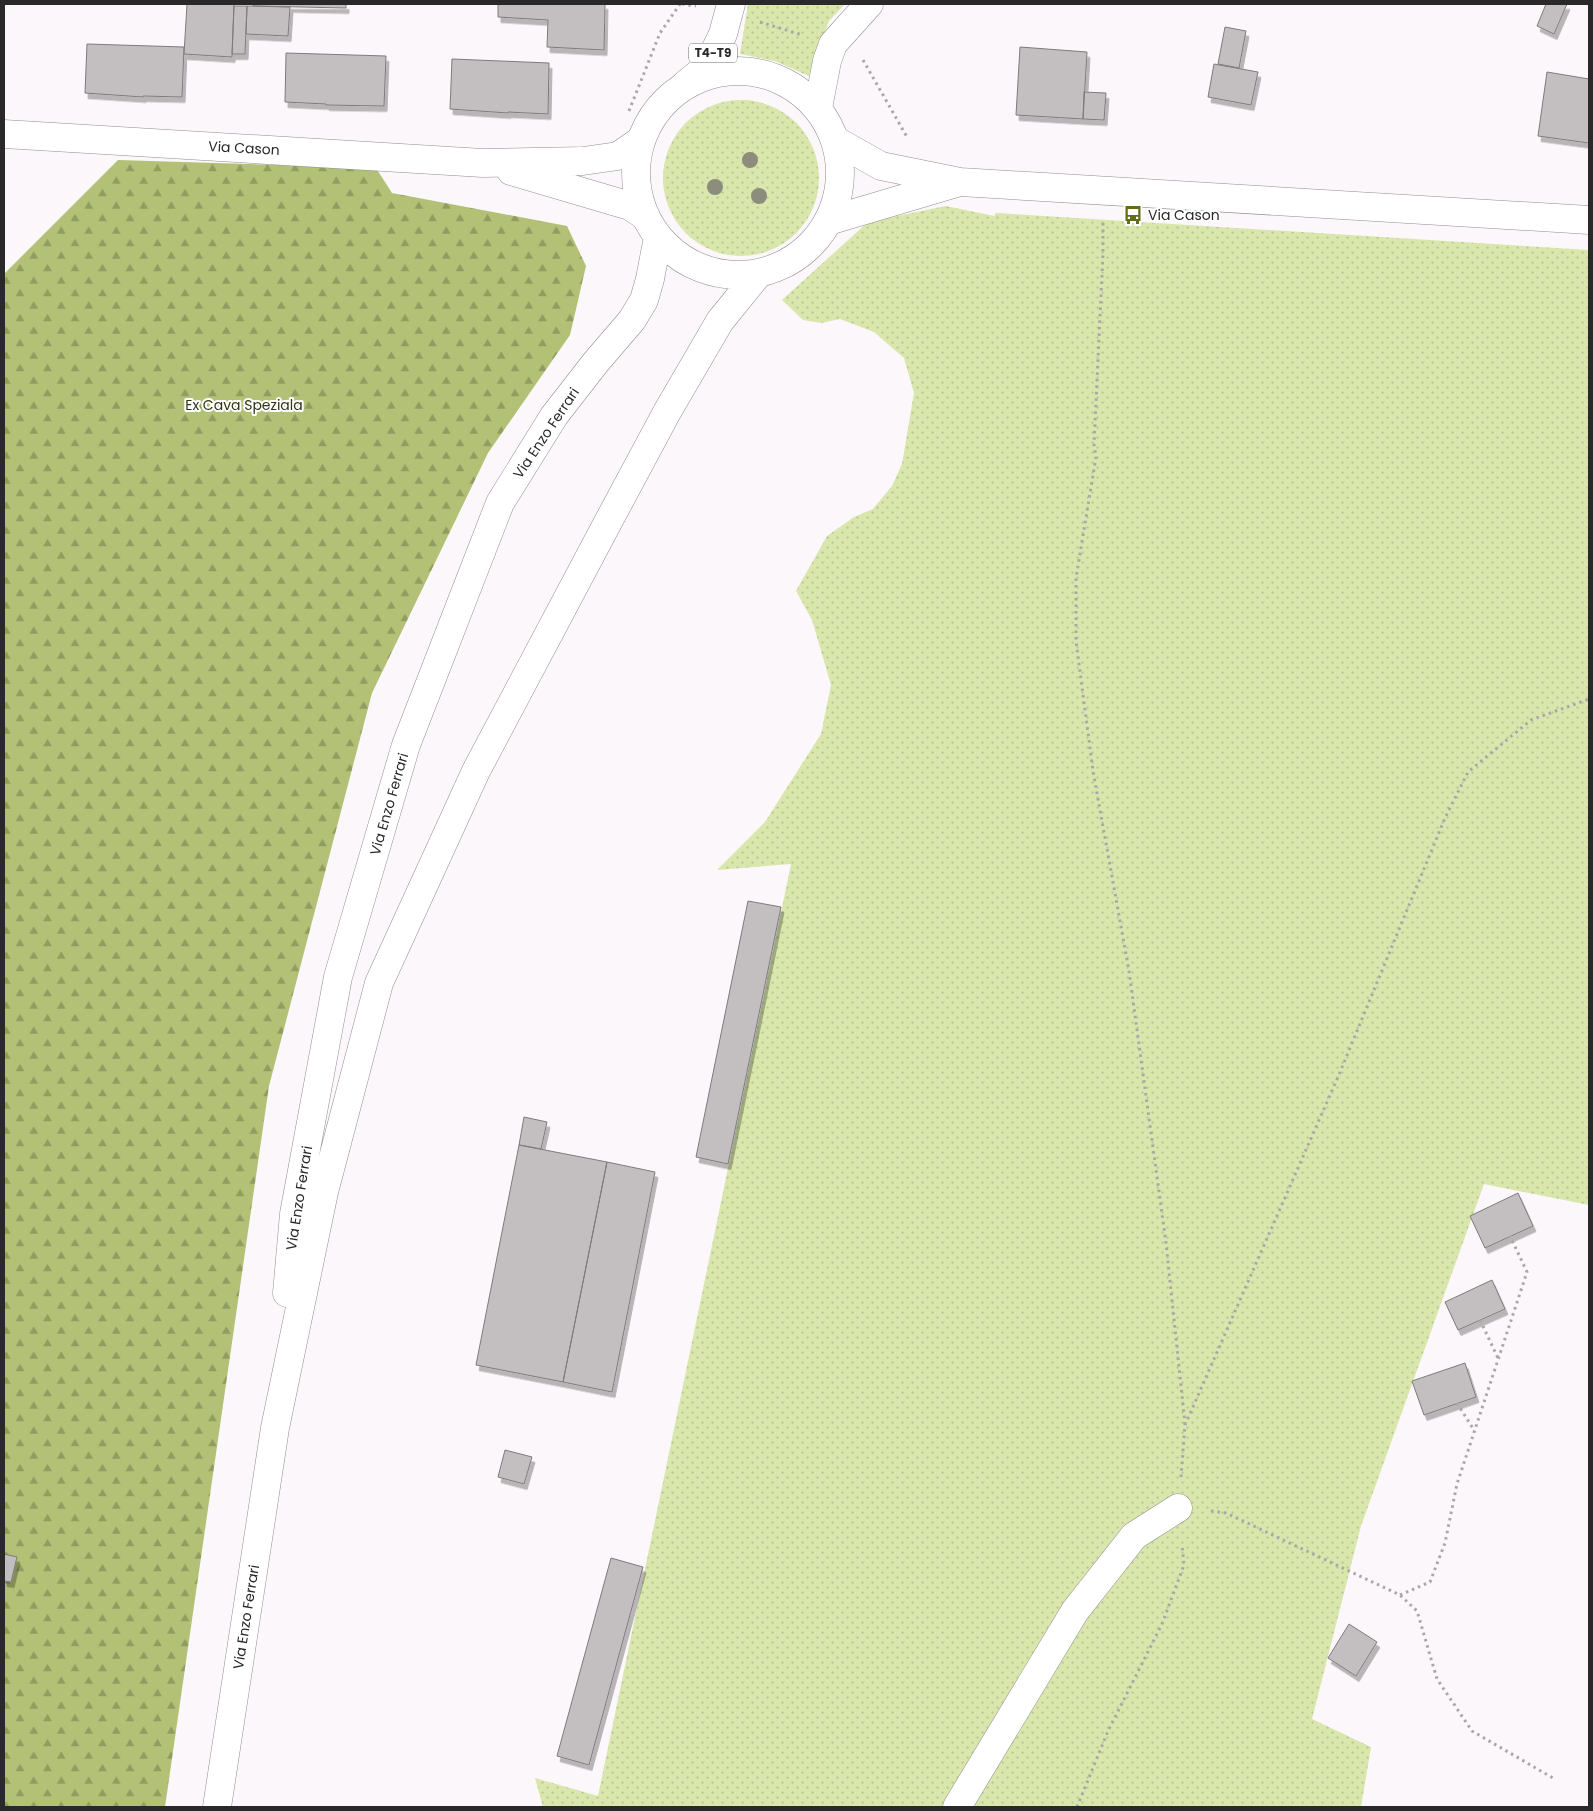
<svg xmlns="http://www.w3.org/2000/svg" width="1593" height="1811" viewBox="0 0 1593 1811" font-family="Poppins,sans-serif">
<style>
.grass{fill:url(#grass-dots)}
.forest{fill:url(#forest-firs)}
.building{fill:#c3bfc1;stroke:#7f7a7d;filter:url(#shadow)}
.lines{fill:none;stroke-linecap:round;stroke-linejoin:round}
.minor-casing{stroke:#928d90;stroke-width:29}
.major-casing{stroke:#928d90;stroke-width:29}
.highway-casing{stroke:#928d90;stroke-width:29}
.path{stroke:#aaa7a9;stroke-width:3;stroke-dasharray:2.5 4;stroke-linecap:butt}
.minor{stroke:#fff;stroke-width:28}
.major{stroke:#fff;stroke-width:28}
.highway{stroke:#fff;stroke-width:28}
.tree{fill:#8c8d7c}
.labels{text-anchor:middle;stroke-width:4;stroke-linejoin:round;paint-order:stroke}
.shield{fill:#fff;stroke:#6a6869;stroke-width:1}
.shield-label{font-size:12px;font-weight:bold;fill:#2a2829}
.street-label{font-size:14px;fill:#2a2829;stroke:#fff}
.poi-label{font-size:14px;fill:#2a2829;stroke:#fff;text-anchor:start}
.park-label{font-size:14px;fill:#303614;stroke:#fff}
</style>
<defs>
<pattern id="grass-dots" width="8" height="8" patternUnits="userSpaceOnUse" patternTransform="scale(1.25)"><rect width="8" height="8" fill="#d9e6ac"/><path d="M2 2h.1M6 6h.1" fill="none" stroke="#bac594" stroke-width="1.8" stroke-linecap="round"/></pattern>
<pattern id="forest-firs" width="22" height="20" patternUnits="userSpaceOnUse" patternTransform="scale(1.25)"><rect width="22" height="20" fill="#b2c175"/><path d="M5 1l3.5 6h-7zM16 11l3.5 6h-7z" fill="#919d60"/></pattern>
<filter id="shadow"><feDropShadow dx="3" dy="5.5" stdDeviation="0" flood-color="#0004"/></filter>
</defs>
<rect width="100%" height="100%" fill="#fcf7fa"/>
<path class="grass" d="M 748,4 L 845,4 L 829,21 L 809,76 L 775,61 L 740,54 Z
M663 178a78 78 0 1 1 156 0a78 78 0 1 1-156 0Z
M 946,206 L 994,216 L 996,213 L 1589,250 L 1589,1205 L 1484,1184 L 1361,1526 L 1312,1719 L 1371,1747 L 1361,1807 L 543,1807 L 535,1778 L 598,1796 L 791,864 L 717,870 L 765,822 L 821,734 L 831,685 L 812,620 L 796,591 L 827,536 L 854,517 L 873,509 L 892,486 L 902,464 L 914,393 L 904,358 L 874,332 L 840,319 L 821,323 L 803,320 L 782,300 L 868,222 Z"/>
<path class="forest" d="M 118,160 L 376,168 L 392,193 L 567,226 L 586,266 L 570,335 L 488,453 L 372,693 L 269,1086 L 165,1807 L 4,1807 L 4,274 Z"/>
<path class="building" d="M 187,4 L 234,4 L 232,57 L 184,54 Z
M 253,4 L 346,4 L 346,8 L 253,6 Z
M 498,4 L 605,4 L 604,50 L 547,47 L 548,20 L 498,17 Z
M 1546,4 L 1567,4 L 1554,34 L 1537,26 Z
M 234,6 L 247,6 L 245,54 L 232,54 Z
M 247,6 L 290,7 L 288,36 L 246,34 Z
M 1225,27 L 1246,31 L 1239,68 L 1218,64 Z
M 87,44 L 184,47 L 182,97 L 143,96 L 143,97 L 85,93 Z
M 1020,47 L 1087,52 L 1083,119 L 1016,115 Z
M 286,53 L 386,56 L 384,106 L 326,105 L 326,104 L 285,102 Z
M 452,59 L 549,63 L 548,114 L 508,112 L 508,113 L 450,109 Z
M 1214,64 L 1258,72 L 1251,105 L 1208,97 Z
M 1547,72 L 1589,79 L 1589,143 L 1538,136 Z
M 1084,92 L 1106,93 L 1104,120 L 1083,119 Z
M 748,901 L 781,907 L 728,1164 L 696,1157 Z
M 524,1117 L 547,1122 L 541,1149 L 519,1145 Z
M 519,1145 L 607,1162 L 563,1382 L 476,1365 Z
M 607,1162 L 655,1172 L 612,1392 L 563,1382 Z
M 1518,1193 L 1533,1226 L 1485,1248 L 1470,1216 Z
M 1492,1280 L 1505,1309 L 1458,1330 L 1445,1302 Z
M 1465,1363 L 1476,1397 L 1424,1415 L 1412,1381 Z
M 505,1450 L 532,1457 L 524,1484 L 498,1477 Z
M 4,1554 L 17,1557 L 11,1582 L 4,1581 Z
M 611,1558 L 643,1567 L 589,1765 L 557,1756 Z
M 1349,1624 L 1377,1642 L 1356,1676 L 1328,1658 Z"/>
<g class="lines">
<g class="minor-casing">
<path id="minor" d="M 4,134 L 483,163 L 583,161 L 618,156 L 640,141
M 835,140 L 881,166 L 960,182 L 1589,220
M 511,171 L 630,206 L 645,216
M 828,221 L 956,183
M 957,1807 L 1075,1611 L 1134,1536 L 1178,1508"/>
</g>
<g class="major-casing">
<path id="major" d="M636 173a102 102 0 1 1 204 0a102 102 0 1 1-204 0Z
M 287,1293 L 294,1214 L 338,977 L 406,745 L 500,503 L 554,416 L 596,362 L 632,320 L 644,300 L 650,279 L 658,237
M 217,1807 L 275,1428 L 324,1192 L 379,983 L 476,771 L 607,524 L 667,412 L 720,321 L 759,273"/>
</g>
<g class="highway-casing">
<path id="highway" d="M 686,84 L 707,67 L 723,34 L 731,4
M 818,108 L 827,61 L 833,44 L 869,4"/>
</g>
<path class="path" d="M 682,4 L 696,6
M 760,22 L 802,35
M 863,60 L 907,137
M 629,111 L 660,33 L 680,4
M 1103,223 L 1103,253 L 1094,445 L 1096,457 L 1076,578 L 1076,641 L 1093,771 L 1129,971 L 1166,1243 L 1185,1424
M 1480,1320 L 1498,1358
M 1457,1403 L 1474,1430
M 1181,1477 L 1185,1425 L 1338,1077 L 1445,818 L 1468,772 L 1531,720 L 1589,699
M 1211,1511 L 1226,1513 L 1400,1595 L 1417,1611 L 1437,1679 L 1472,1731 L 1553,1778
M 1400,1595 L 1430,1582 L 1445,1543 L 1457,1484 L 1527,1272 L 1510,1236
M 1077,1807 L 1108,1731 L 1162,1624 L 1184,1565 L 1182,1545"/>
<use href="#minor" class="minor"/>
<use href="#major" class="major"/>
<use href="#highway" class="highway"/>
</g>
<g class="tree">
<circle cx="750" cy="160" r="8"/>
<circle cx="715" cy="187" r="8"/>
<circle cx="759" cy="196" r="8"/>
</g>
<defs>
<g id="bus-bare" transform="scale(1.5)"><path d="M-5-6H5V4H4V6H2V4H-2V6H-4V4H-5ZM-3.5-4V0h7V-4ZM-3.5 1.2v1.5H-2V1.2ZM2 1.2v1.5H3.5V1.2Z" fill="#616e19" stroke="#fff" stroke-width="2.5" paint-order="stroke"/></g>
</defs>
<g fill-rule="evenodd">
<use href="#bus-bare" x="1133" y="215"/>
</g>
<g class="labels">
<rect class="shield" x="689" y="43.5" width="48" height="19" rx="4"/>
<g class="shield-label">
<text x="713" y="57">T4-T9</text>
</g>
<g class="street-label">
<text transform="translate(244 148) rotate(3)" y="5">Via Cason</text>
<text transform="translate(546 433) rotate(-56)" y="5">Via Enzo Ferrari</text>
<text transform="translate(389 804) rotate(-74)" y="5">Via Enzo Ferrari</text>
<text transform="translate(299 1198) rotate(-81)" y="5">Via Enzo Ferrari</text>
<text transform="translate(246 1617) rotate(-81)" y="5">Via Enzo Ferrari</text>
</g>
<g class="poi-label">
<text x="1148" y="220">Via Cason</text>
</g>
<g class="park-label">
<text x="244" y="410">Ex Cava Speziala</text>
</g>
</g>
<rect width="1593" height="1811" fill="none" stroke="#2a2829" stroke-width="10"/>
</svg>
